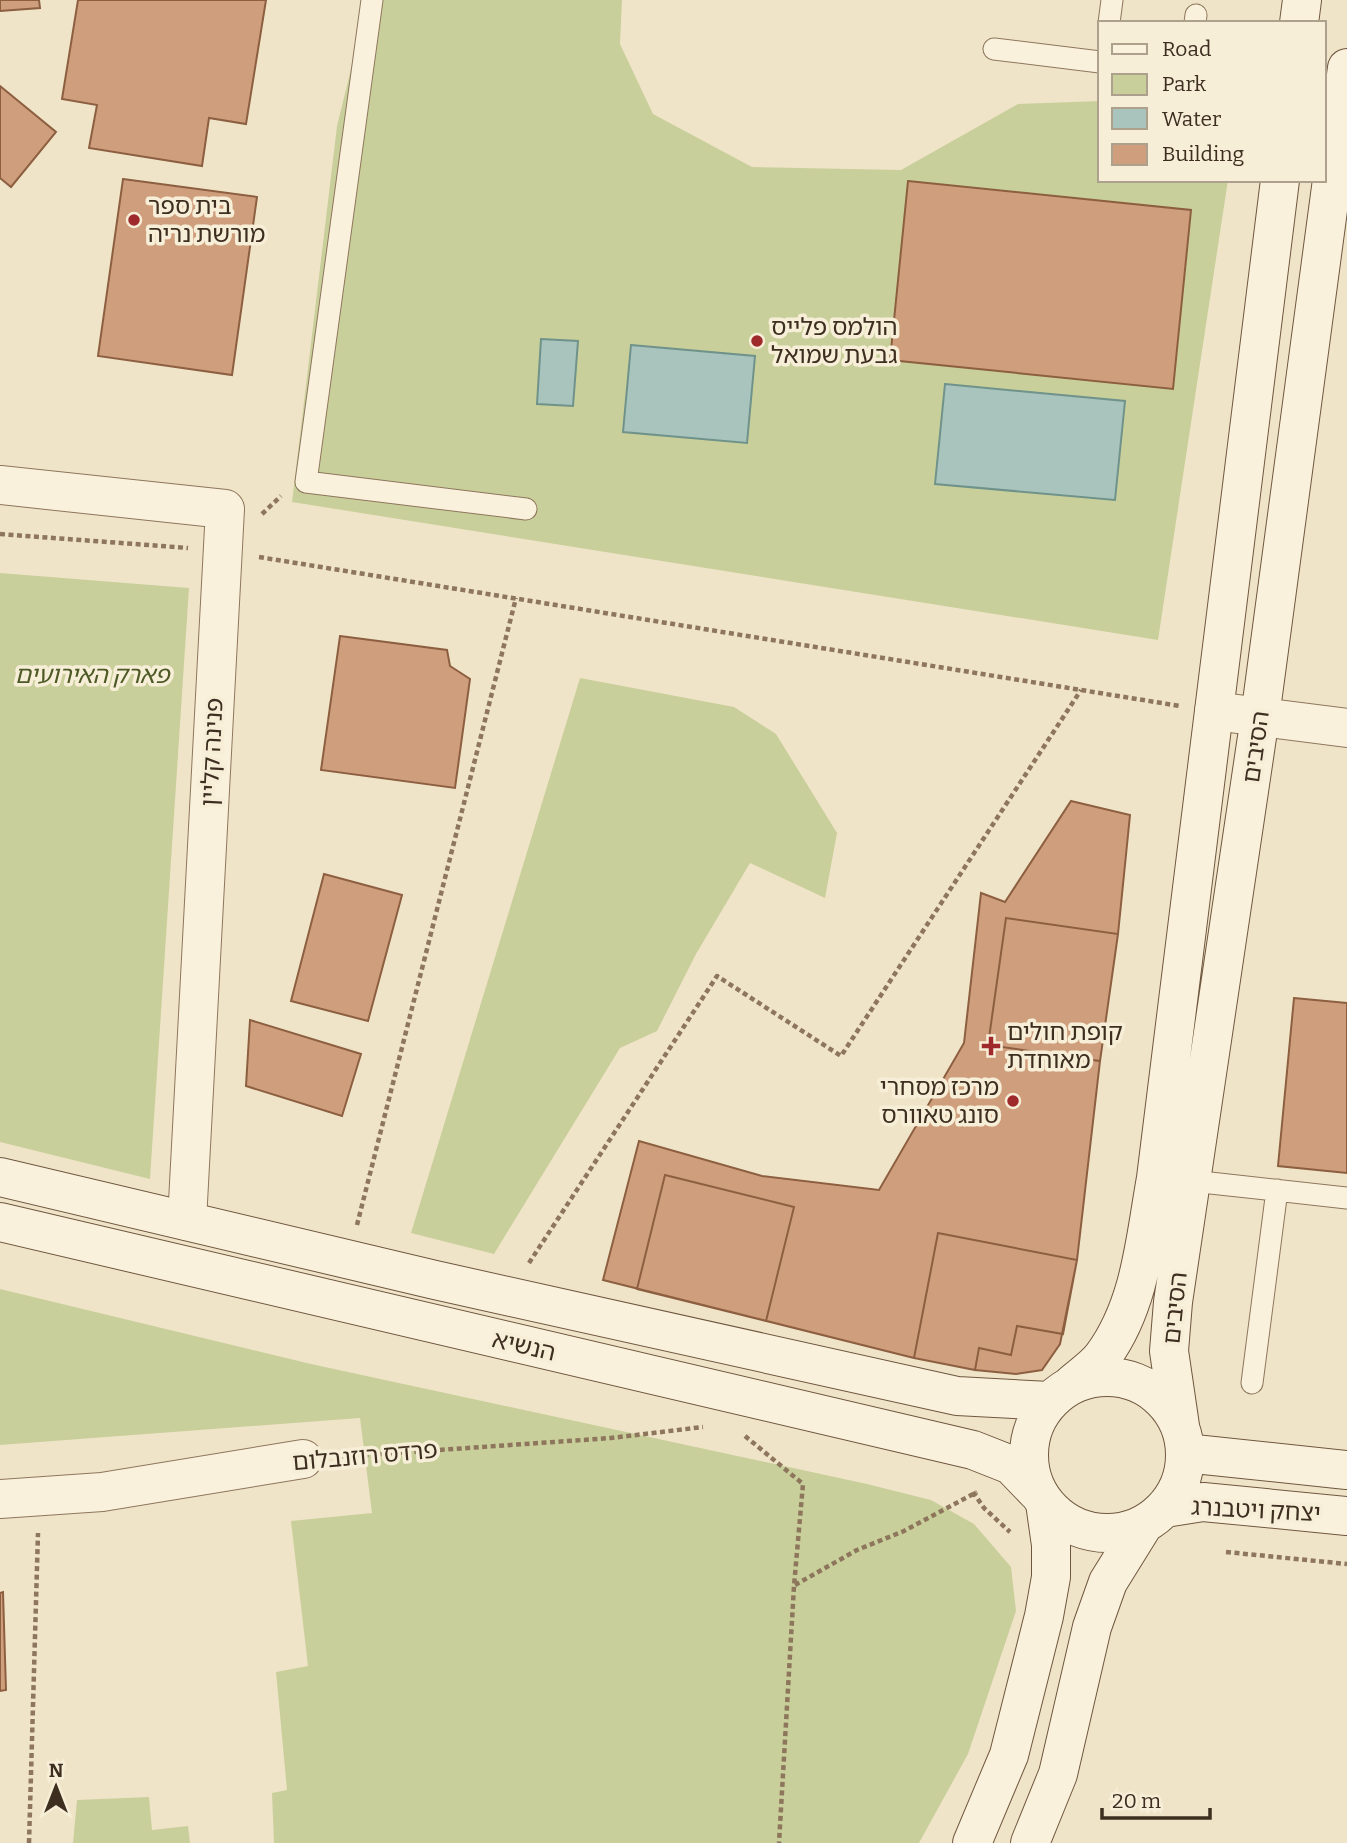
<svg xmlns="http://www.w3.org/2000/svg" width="1347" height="1843" viewBox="0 0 1347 1843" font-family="Bitter,'Noto Sans Hebrew',serif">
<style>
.green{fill:#c9cf9b}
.water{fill:#a9c4bc;stroke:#6f938a;stroke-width:2}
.building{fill:#cf9f7d;stroke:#8d5f41;stroke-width:2}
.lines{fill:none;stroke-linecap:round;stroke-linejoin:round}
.lane-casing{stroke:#8d765c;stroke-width:23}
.street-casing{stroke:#8d765c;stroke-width:40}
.secondary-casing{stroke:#6f573f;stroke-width:40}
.path{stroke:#8d765c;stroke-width:4.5;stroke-dasharray:5 3.5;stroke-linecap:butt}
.lane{stroke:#faf1dc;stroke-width:21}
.street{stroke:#faf1dc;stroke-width:38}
.secondary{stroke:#faf1dc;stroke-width:38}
.poi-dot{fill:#9e2a2b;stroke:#f7eed8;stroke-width:2.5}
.labels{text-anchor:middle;stroke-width:7;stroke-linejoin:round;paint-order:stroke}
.poi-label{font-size:24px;fill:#3d2e20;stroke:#f7eed8;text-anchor:start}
.park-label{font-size:24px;font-style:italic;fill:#4d5a26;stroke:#f7eed8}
.street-label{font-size:24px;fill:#3d2e20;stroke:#f7eed8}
</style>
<rect width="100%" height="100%" fill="#f0e4c8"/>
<path class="green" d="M 368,0 L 622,0 L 620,44 L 653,114 L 752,167 L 901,170 L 1018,104 L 1100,101 L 1100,180 L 1228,180 L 1158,640 L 292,502 L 337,126 Z
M 0,573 L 189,588 L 150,1179 L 0,1142 Z
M 580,678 L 734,707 L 776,734 L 837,833 L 825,898 L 750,863 L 696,954 L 657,1031 L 620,1048 L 494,1254 L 411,1233 Z
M 0,1289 L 311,1364 L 867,1484 L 931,1500 L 974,1524 L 1011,1567 L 1016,1611 L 968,1754 L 919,1843 L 274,1843 L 272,1793 L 287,1790 L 276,1672 L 308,1666 L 291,1521 L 372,1513 L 360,1418 L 0,1445 Z
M 149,1797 L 152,1830 L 188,1826 L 190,1843 L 73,1843 L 77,1800 Z"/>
<path class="water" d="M 541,339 L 578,341 L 573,406 L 537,404 Z
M 631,345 L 755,356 L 747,443 L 623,432 Z
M 945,384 L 1125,401 L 1115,500 L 935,484 Z"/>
<path class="building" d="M 0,0 L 39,0 L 40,8 L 0,11 Z
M 78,0 L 266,0 L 246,124 L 209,118 L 202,166 L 89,148 L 97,105 L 62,99 Z
M 0,86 L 56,132 L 11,187 L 0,178 Z
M 123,179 L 257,197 L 232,375 L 98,356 Z
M 908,181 L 1191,210 L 1173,389 L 890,360 Z
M 340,636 L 447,650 L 450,666 L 470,679 L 455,788 L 321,770 Z
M 1071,801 L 1130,815 L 1118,934 L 1100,1061 L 1077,1260 L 1060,1344 L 1042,1370 L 1016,1374 L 975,1370 L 914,1358 L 603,1280 L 639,1141 L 762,1176 L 879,1190 L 964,1043 L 981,893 L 1005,902 Z
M 324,874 L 402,895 L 368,1021 L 291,1001 Z
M 1006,918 L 1118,934 L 1100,1061 L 988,1045 Z
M 1294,998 L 1347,1003 L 1347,1173 L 1278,1166 Z
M 250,1020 L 361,1054 L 342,1116 L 246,1086 Z
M 665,1175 L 794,1207 L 766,1321 L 637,1289 Z
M 938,1233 L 1077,1260 L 1063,1334 L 1017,1326 L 1011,1355 L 979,1348 L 975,1370 L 914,1358 Z
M 3,1592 L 6,1690 L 0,1691 L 0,1593 Z"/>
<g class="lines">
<g class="lane-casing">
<path id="lane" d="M 372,0 L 306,482 L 526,509
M 1109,23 L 1112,0
M 1195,23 L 1196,15
M 994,49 L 1100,62
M 1192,1181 L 1347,1198
M 1252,1383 L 1277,1190"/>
</g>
<g class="street-casing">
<path id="street" d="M 0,485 L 225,509 L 187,1221
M 1214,711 L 1347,728
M 0,1499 L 102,1492 L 303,1459"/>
</g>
<g class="secondary-casing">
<path id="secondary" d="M 1299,23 L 1302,0
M 0,1177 L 435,1280 L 957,1396 L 1049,1401
M 0,1222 L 973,1450 L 1011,1465 L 1037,1492
M1029 1455a78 78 0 1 1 156 0a78 78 0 1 1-156 0Z
M 1071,1385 C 1081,1376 1095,1367 1103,1356 C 1141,1304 1145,1239 1156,1178 L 1280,180
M 1180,1426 L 1169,1351 L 1173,1302 L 1260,717 L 1347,68
M 1185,1453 L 1347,1470
M 1165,1508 L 1203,1502 L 1347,1516
M 972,1843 L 1009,1755 L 1044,1616 L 1051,1577 L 1051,1545 L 1045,1503
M 1030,1843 L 1058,1774 L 1092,1627 L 1108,1582 L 1144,1524"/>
</g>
<path class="path" d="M 262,514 L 281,496
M 0,534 L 188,548
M 259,557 L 1180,706
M 357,1225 L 516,598
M 529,1263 L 717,976 L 841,1056 L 1081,690
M 745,1436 L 803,1484 L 794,1586 L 779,1843
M 338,1457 L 611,1438 L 703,1427
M 973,1492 L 984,1508 L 1010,1532
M 1226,1552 L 1347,1564
M 795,1585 L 857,1550 L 904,1531 L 977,1492
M 29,1843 L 38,1533"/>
<use href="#lane" class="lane"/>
<use href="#street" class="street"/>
<use href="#secondary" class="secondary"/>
</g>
<g class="poi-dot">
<circle cx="134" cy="220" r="7"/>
<circle cx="757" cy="341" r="7"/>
<path d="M987.5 1035.5h7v7h7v7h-7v7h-7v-7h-7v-7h7z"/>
<circle cx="1013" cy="1101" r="7"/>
</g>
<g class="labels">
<g class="poi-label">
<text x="148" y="214">בית ספר<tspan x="148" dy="28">מורשת נריה</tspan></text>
<text x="771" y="335">הולמס פלייס<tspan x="771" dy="28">גבעת שמואל</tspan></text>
<text x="1007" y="1040">קופת חולים<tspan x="1007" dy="28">מאוחדת</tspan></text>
<text x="999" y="1095" text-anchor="end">מרכז מסחרי<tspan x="999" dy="28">סונג טאוורס</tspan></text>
</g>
<g class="park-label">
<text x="92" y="683">פארק האירועים</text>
</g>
<g class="street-label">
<text transform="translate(1256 747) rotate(-82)" y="8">הסיבים</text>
<text transform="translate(212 752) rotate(-87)" y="8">פנינה קליין</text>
<text transform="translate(1175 1308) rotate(-84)" y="8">הסיבים</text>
<text transform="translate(524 1346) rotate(13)" y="8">הנשיא</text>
<text transform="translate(365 1456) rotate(-5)" y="8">פרדס רוזנבלום</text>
<text transform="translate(1256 1510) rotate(3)" y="8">יצחק ויטבנרג</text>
</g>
</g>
<rect x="1098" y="21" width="228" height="161" fill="#f7eed8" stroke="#ada18e" stroke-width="2"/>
<rect x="1112" y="44" width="35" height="10" fill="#faf1dc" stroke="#ada18e" stroke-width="2"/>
<text x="1162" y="56" font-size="21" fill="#3d2e20">Road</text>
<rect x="1112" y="74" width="35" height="21" fill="#c9cf9b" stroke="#ada18e" stroke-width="2"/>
<text x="1162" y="91" font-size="21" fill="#3d2e20">Park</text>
<rect x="1112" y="108" width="35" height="21" fill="#a9c4bc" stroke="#ada18e" stroke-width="2"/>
<text x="1162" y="126" font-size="21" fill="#3d2e20">Water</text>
<rect x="1112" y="144" width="35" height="21" fill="#cf9f7d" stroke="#ada18e" stroke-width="2"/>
<text x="1162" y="161" font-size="21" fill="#3d2e20">Building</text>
<g transform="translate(56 1787)" stroke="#f7eed8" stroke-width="5" paint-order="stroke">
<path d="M0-5L12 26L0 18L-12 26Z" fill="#3d2e20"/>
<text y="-10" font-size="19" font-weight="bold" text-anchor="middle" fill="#3d2e20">N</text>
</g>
<path d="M1102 1808v10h108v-10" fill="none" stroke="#3d2e20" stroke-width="3.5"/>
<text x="1112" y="1808" font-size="21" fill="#3d2e20" stroke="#f7eed8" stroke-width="5" paint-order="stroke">20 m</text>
</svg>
